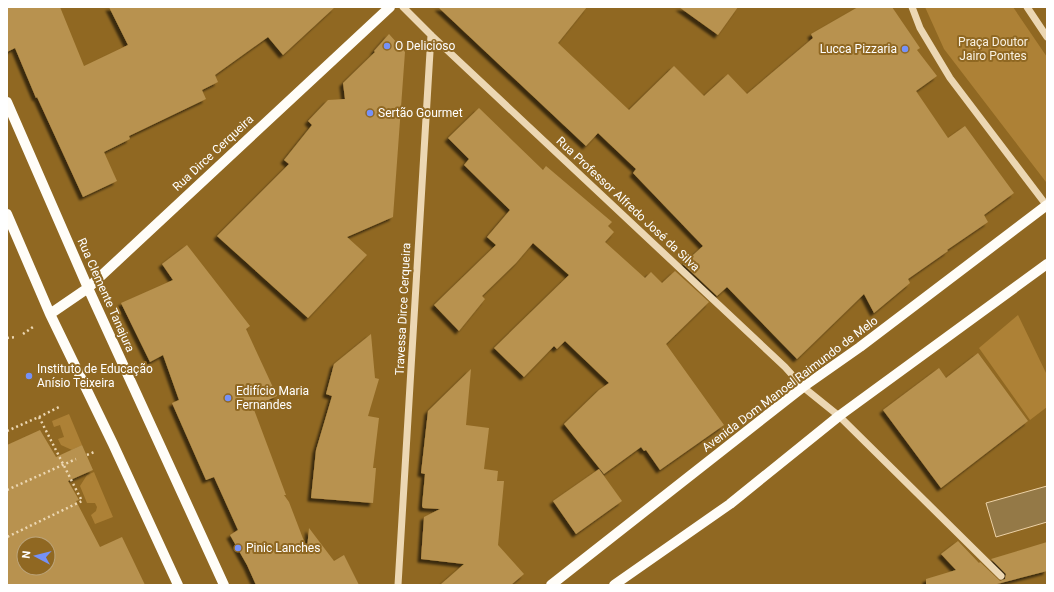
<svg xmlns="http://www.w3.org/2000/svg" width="1054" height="592" viewBox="0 0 1054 592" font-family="Roboto,sans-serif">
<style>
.green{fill:#ad8136}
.water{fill:#947947;stroke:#edd2a7}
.building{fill:#b8924f;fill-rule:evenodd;filter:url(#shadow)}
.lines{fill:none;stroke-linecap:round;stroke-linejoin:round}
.path{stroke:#ecd7b3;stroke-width:2.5;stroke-dasharray:2 3;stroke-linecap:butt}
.minor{stroke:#ecd7b3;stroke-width:7}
.major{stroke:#fffdf8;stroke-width:10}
.poi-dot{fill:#7591f8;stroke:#906822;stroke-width:1.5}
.labels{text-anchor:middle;stroke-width:4;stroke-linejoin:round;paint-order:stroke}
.park-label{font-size:12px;fill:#faf2e2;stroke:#906822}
.poi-label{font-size:12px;fill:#fff;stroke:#906822;text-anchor:start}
.street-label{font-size:12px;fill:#fff;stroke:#906822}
</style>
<defs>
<filter id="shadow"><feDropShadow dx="-3.5" dy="3.5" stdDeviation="1" flood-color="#0009"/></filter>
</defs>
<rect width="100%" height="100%" fill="#906822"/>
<path class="green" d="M 925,7 L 1013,7 L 1047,57 L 1047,181 L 1046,182 L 944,49 Z
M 1018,315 L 1047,375 L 1047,407 L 1030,420 L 979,348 Z
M 69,414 L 82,445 L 72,450 L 61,445 L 58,439 L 64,437 L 60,425 L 54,427 L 52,421 Z
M 94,472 L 113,517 L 95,524 L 91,515 L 96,511 L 97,507 L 95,503 L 87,503 L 80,486 L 87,475 Z"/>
<path class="water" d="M 1047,486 L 1047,522 L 996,537 L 986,503 Z"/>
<path class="building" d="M 7,7 L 60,7 L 84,66 L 128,45 L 109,7 L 335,7 L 283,55 L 268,37 L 215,75 L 218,82 L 202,90 L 206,99 L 129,136 L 130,139 L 104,152 L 117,181 L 83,197 L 37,97 L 36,98 L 15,48 L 7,52 Z
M 438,7 L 587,7 L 558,43 L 629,110 L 674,66 L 704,96 L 728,74 L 747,94 L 813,38 L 811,34 L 858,7 L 892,7 L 920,48 L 917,50 L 937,76 L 916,91 L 948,138 L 965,126 L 1014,193 L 984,215 L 988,222 L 947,250 L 948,251 L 908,279 L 910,283 L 874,313 L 864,294 L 797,359 L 727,287 L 717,296 L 683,264 L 703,246 L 633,173 L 636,169 L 598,133 L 586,146 Z
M 679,7 L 738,7 L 718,35 Z
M 389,34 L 405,52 L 393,217 L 347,237 L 367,255 L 308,318 L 217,236 L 289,164 L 284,160 L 312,125 L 308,121 L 328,100 L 345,99 L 343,83 L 375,52 L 374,51 Z
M 479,108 L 543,170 L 546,166 L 612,222 L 608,226 L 614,232 L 605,242 L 645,278 L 651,272 L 662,283 L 675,271 L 709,302 L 666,344 L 724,425 L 660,470 L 646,450 L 644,451 L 641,447 L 604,474 L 564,424 L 599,390 L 609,383 L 565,341 L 557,349 L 554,346 L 524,377 L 494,348 L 569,275 L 533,243 L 516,263 L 482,296 L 485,299 L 459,331 L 434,305 L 496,245 L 487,237 L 510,210 L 464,165 L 469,159 L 448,138 Z
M 187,245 L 250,326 L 246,329 L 277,396 L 253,407 L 286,495 L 284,495 L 289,502 L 307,549 L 309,528 L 334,561 L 344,555 L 359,585 L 256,585 L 247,565 L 230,535 L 238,530 L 214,477 L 206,480 L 172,403 L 179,400 L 163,355 L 150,362 L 121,303 L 173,280 L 162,264 Z
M 371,334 L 375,378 L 379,379 L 368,416 L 379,418 L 373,468 L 376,468 L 373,503 L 311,498 L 316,450 L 332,396 L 326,394 L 334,364 Z
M 978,353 L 1028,421 L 941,488 L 883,410 L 939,368 L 946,378 Z
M 471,369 L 466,425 L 489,428 L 484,469 L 498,471 L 497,481 L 504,481 L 498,545 L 524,574 L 511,585 L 440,585 L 464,564 L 421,559 L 424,517 L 440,509 L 423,508 L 422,506 L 425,474 L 421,473 L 428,411 Z
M 40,430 L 56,457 L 82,445 L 93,470 L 68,481 L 79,500 L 76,501 L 100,547 L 122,537 L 145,585 L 7,585 L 7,445 ZM 24,544 L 48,544 L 48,568 L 24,568 Z
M 599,469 L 622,501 L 576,534 L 553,501 Z
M 958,541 L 979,563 L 980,562 L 1000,581 L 1005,579 L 1006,574 L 991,559 L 1047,542 L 1047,571 L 997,584 L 998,585 L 926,585 L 926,579 L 956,570 L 941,554 Z"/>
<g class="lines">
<path class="path" d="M 23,334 L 33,327
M 7,338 L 16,337
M 39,417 L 59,407
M 7,431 L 39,417 L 82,501 L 7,537
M 87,455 L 94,452
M 7,490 L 76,459"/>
<path class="minor" d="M 403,7 L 431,35 L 785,367 L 803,387 L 839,416 L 1001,576
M 912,7 L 920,28 L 950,78 L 1047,206
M 1027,7 L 1047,37
M 398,585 L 431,35"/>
<path class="major" d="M 7,102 L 88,288 L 224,585
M 7,214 L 50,314 L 113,444 L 178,585
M 50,314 L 88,288 L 390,7
M 551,585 L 803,387 L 860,347 L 1047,205
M 614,585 L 730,504 L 839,416 L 1047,264"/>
</g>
<g class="poi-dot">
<circle cx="387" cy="46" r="4"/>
<circle cx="905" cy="49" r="4"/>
<circle cx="370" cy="113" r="4"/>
<circle cx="29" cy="376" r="4"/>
<circle cx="228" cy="398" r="4"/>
<circle cx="238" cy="548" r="4"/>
</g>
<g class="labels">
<g class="park-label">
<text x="993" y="46">Praça Doutor<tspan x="993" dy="14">Jairo Pontes</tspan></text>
</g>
<g class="poi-label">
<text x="395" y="50">O Delicioso</text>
<text x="897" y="53" text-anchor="end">Lucca Pizzaria</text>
<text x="378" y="117">Sertão Gourmet</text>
<text x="37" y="373">Instituto de Educação<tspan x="37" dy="14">Anísio Teixeira</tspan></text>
<text x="236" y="395">Edifício Maria<tspan x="236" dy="14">Fernandes</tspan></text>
<text x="246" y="552">Pinic Lanches</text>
</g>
<g class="street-label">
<text transform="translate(213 153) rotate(-43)" y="4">Rua Dirce Cerqueira</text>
<text transform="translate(628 204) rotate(43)" y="4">Rua Professor Alfredo José da Silva</text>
<text transform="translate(106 295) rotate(66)" y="4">Rua Clemente Tanajura</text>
<text transform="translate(403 309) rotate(-87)" y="4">Travessa Dirce Cerqueira</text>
<text transform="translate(790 384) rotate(-37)" y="4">Avenida Dom Manoel Raimundo de Melo</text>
</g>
</g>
<rect width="1054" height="592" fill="none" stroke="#ffffff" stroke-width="16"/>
<g transform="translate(36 556) rotate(277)"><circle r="19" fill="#906822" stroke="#bca47a"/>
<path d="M0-3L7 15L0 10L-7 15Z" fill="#7591f8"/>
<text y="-6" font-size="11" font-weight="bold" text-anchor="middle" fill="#ffffff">N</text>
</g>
</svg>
